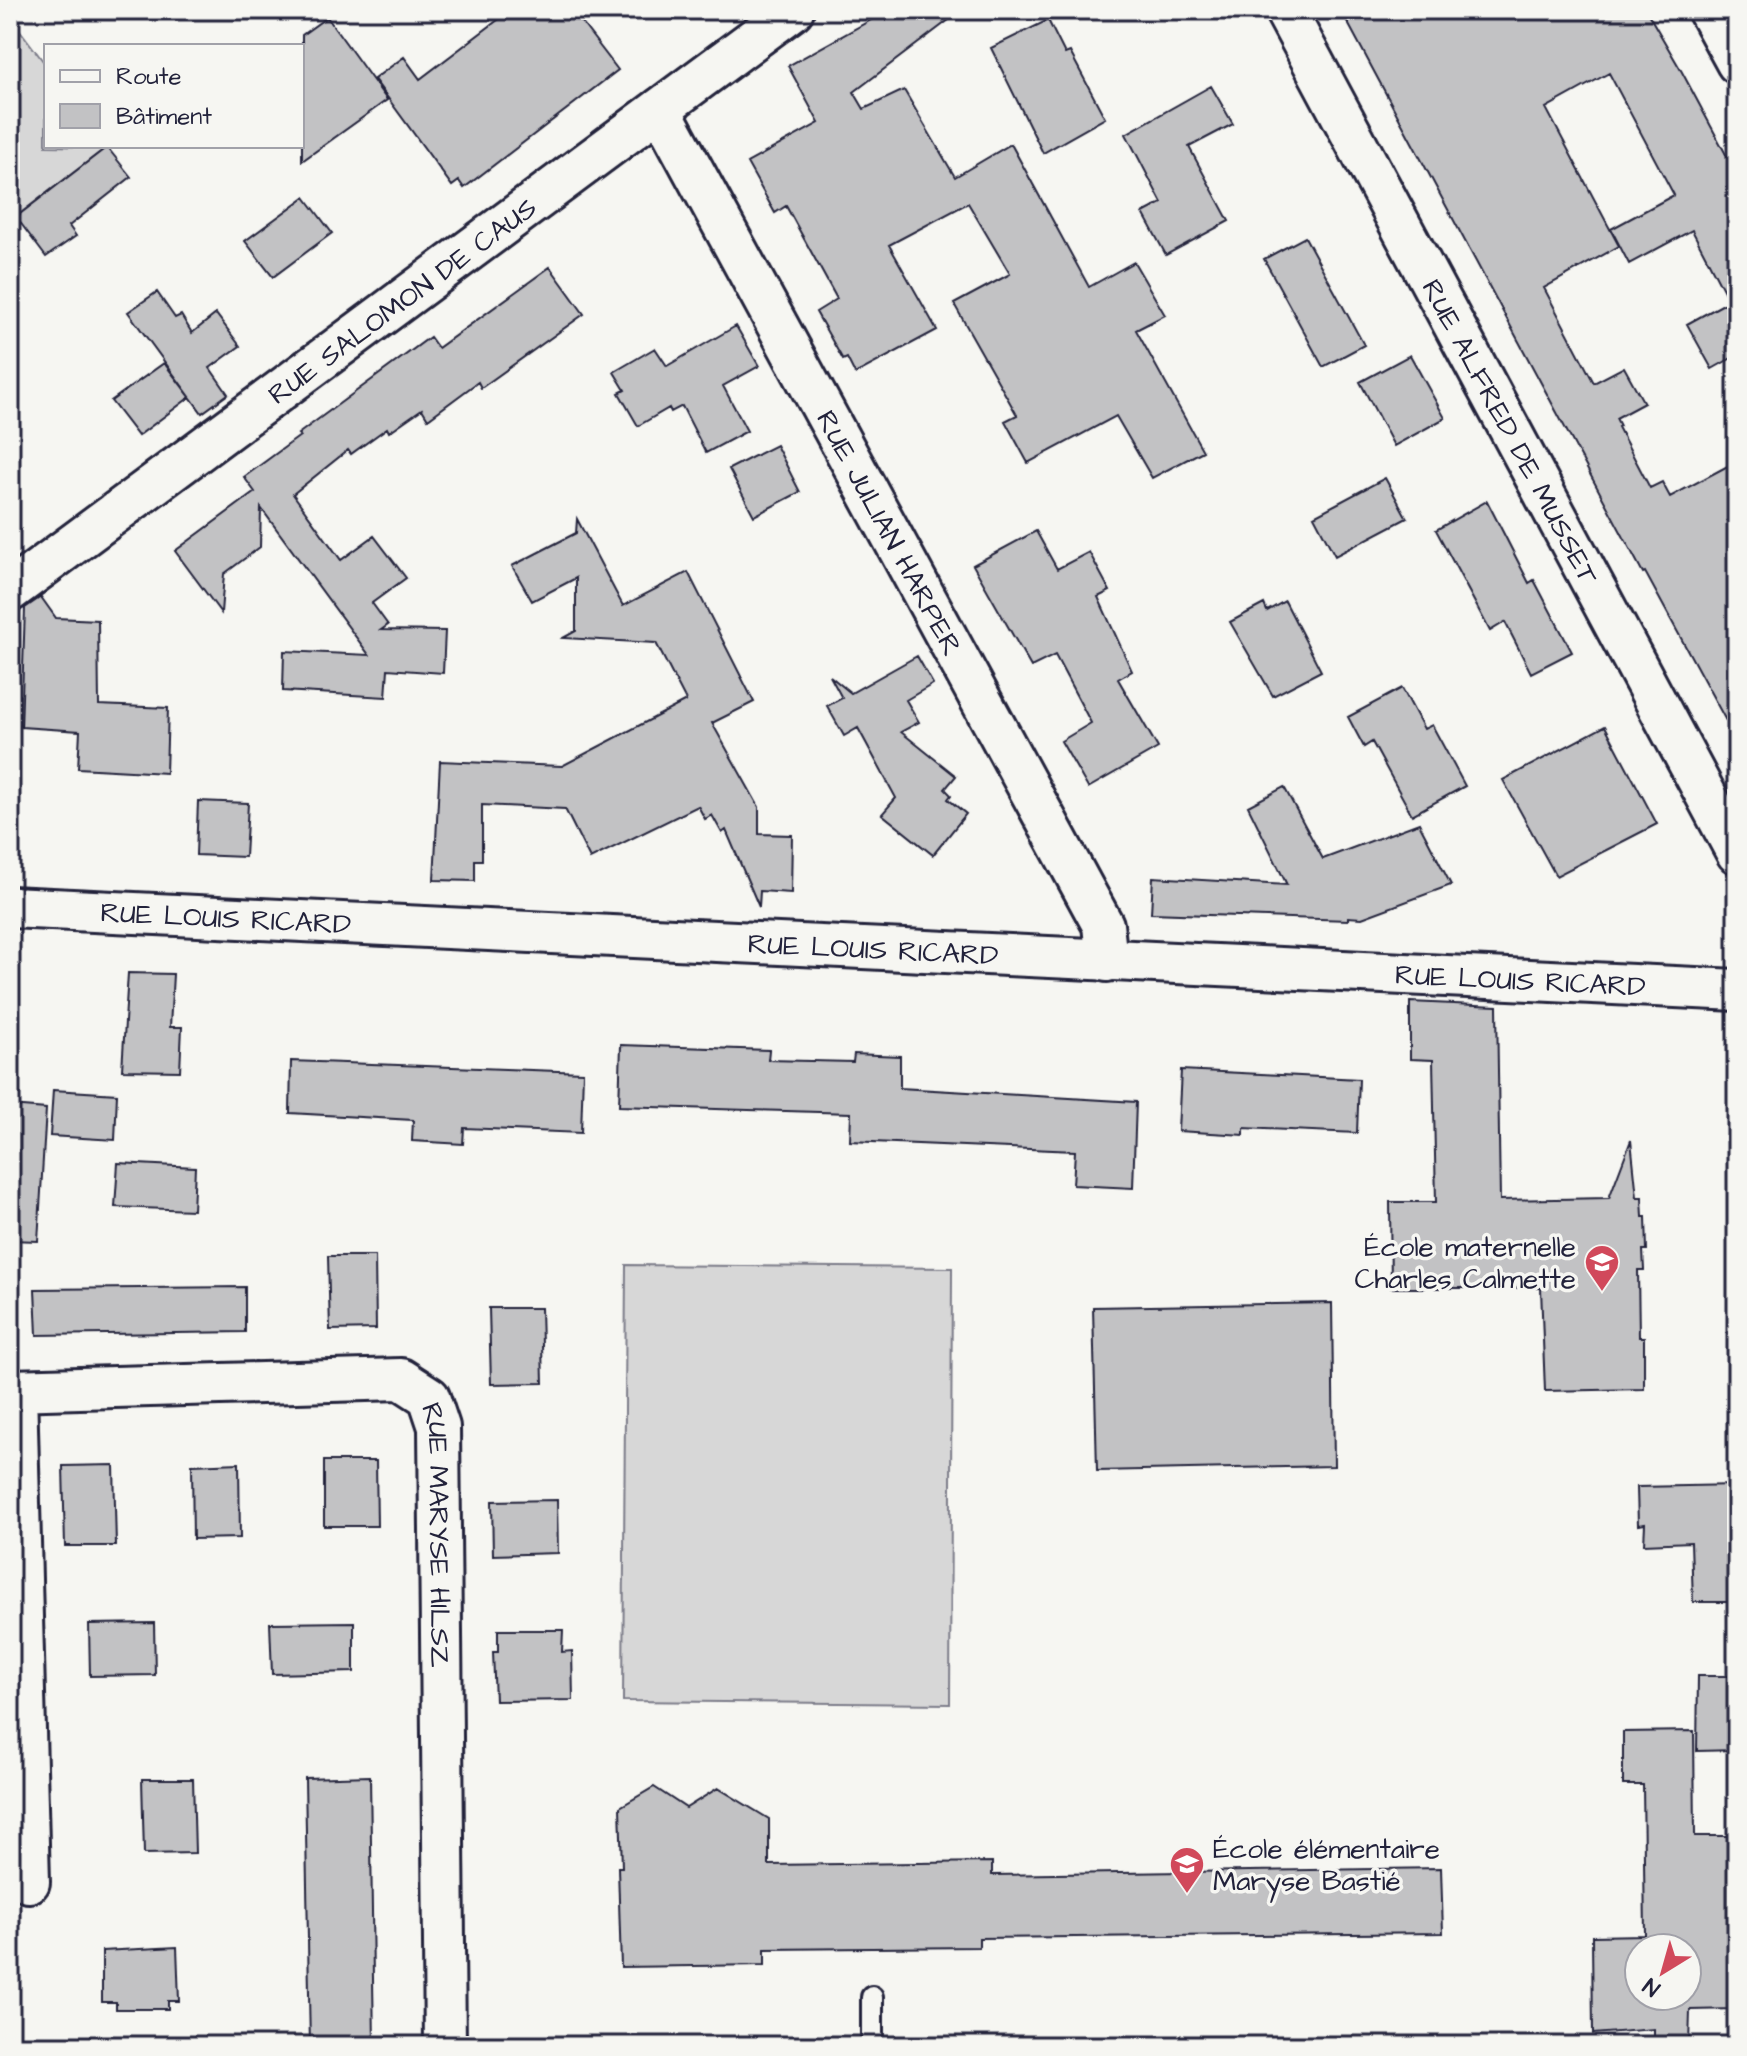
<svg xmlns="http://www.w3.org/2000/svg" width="1747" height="2056" viewBox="0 0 1747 2056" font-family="'Architects Daughter',sans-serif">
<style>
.pitch{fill:#d7d7d7;stroke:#7c7c89;stroke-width:2}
.building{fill:#c2c2c4;stroke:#22223b;stroke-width:2;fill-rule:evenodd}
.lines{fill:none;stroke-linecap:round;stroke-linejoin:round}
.service-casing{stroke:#22223b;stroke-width:26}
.minor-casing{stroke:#22223b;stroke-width:46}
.service{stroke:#f6f6f2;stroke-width:20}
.minor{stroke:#f6f6f2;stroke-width:40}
.labels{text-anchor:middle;stroke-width:7;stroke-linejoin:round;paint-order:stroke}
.street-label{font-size:28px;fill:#22223b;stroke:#f6f6f2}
.poi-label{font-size:28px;fill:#22223b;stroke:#f6f6f2;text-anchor:end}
</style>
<rect width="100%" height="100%" fill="#f6f6f2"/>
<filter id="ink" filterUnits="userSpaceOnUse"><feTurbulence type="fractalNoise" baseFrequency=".0125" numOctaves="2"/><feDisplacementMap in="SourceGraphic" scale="16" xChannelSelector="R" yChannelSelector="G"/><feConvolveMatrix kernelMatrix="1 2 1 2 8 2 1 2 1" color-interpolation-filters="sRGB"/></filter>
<g filter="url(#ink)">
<path class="pitch" d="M 10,17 L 46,65 L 46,146 L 107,147 L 10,221 Z
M 626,1265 L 952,1268 L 950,1704 L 623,1701 Z"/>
<path class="building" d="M 511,10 L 572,10 L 618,70 L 464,188 L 459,181 L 452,186 L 374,79 L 404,57 L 420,79 Z
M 889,10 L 962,10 L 854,92 L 864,109 L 904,90 L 955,177 L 1011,144 L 1089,287 L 1134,262 L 1165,315 L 1136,330 L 1203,451 L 1152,478 L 1116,416 L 1028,463 L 1005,421 L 1017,415 L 954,304 L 1010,274 L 968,203 L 889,245 L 937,330 L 855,374 L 847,358 L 843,360 L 816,312 L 837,299 L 786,206 L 775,213 L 747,163 L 819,123 L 788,66 Z
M 1341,10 L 1646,10 L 1682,72 L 1737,175 L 1737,355 L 1712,369 L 1687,324 L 1729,301 L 1692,230 L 1629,264 L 1611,229 L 1674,195 L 1609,73 L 1546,108 L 1619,246 L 1544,288 L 1594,383 L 1624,367 L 1644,403 L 1616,418 L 1620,426 L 1618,427 L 1650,488 L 1662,482 L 1670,497 L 1737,461 L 1737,741 L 1645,572 L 1643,573 Z
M 327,17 L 387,100 L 302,161 L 302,35 Z
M 1048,20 L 1065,54 L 1070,52 L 1105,118 L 1043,153 L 991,48 Z
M 1211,86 L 1233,124 L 1189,147 L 1229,221 L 1166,255 L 1143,213 L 1162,203 L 1126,134 Z
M 107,147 L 131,177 L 69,226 L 76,236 L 46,257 L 16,217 Z
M 305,197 L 332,233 L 273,277 L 245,241 Z
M 1305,237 L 1364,345 L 1323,367 L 1264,259 Z
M 550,267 L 584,314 L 481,388 L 478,382 L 428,419 L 422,409 L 389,432 L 387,428 L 351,454 L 348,450 L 293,494 L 341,560 L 374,536 L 406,578 L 372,603 L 388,625 L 381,630 L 445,631 L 443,673 L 388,669 L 386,697 L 283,691 L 284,651 L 369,655 L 261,508 L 260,547 L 224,574 L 221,613 L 175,551 L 255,492 L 244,477 L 300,436 L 298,434 L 430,337 L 438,348 Z
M 157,292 L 175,318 L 181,315 L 192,333 L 216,314 L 240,346 L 210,368 L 228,394 L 202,413 L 128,312 Z
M 736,326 L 759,366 L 723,386 L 747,431 L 706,453 L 682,406 L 671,412 L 669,408 L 638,426 L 619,393 L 625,390 L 614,372 L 655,348 L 667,366 Z
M 1410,355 L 1445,418 L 1394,446 L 1360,382 Z
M 164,363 L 190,397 L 138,436 L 111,401 Z
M 776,445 L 800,492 L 754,516 L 729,469 Z
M 1385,478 L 1407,518 L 1335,556 L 1314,516 Z
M 1487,501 L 1529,583 L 1534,580 L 1572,652 L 1531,673 L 1505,622 L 1490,631 L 1436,530 Z
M 577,519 L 623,606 L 688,572 L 754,702 L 712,723 L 759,807 L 759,834 L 792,835 L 791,893 L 760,891 L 759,907 L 726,830 L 722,833 L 712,815 L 705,819 L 698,806 L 590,859 L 565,809 L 482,805 L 482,860 L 475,860 L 475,881 L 434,880 L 440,761 L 562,766 L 686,701 L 656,643 L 563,638 L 576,631 L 576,578 L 532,601 L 512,566 L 576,533 Z
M 1036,531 L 1057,569 L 1089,552 L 1110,591 L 1098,597 L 1132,671 L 1118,679 L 1158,748 L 1088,788 L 1061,741 L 1091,723 L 1055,655 L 1031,667 L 973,565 Z
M 41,597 L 56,618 L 98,620 L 99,705 L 168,708 L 166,773 L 78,768 L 80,731 L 21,727 L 25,608 Z
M 1285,601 L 1321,671 L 1273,696 L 1230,622 L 1264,604 L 1267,611 Z
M 917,656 L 933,684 L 906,700 L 919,722 L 901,732 L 956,776 L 945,789 L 951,795 L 948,799 L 966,814 L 933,855 L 882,814 L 896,798 L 858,728 L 844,736 L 827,706 L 842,698 L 830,676 L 851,693 Z
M 1402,688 L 1424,729 L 1432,725 L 1465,786 L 1412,815 L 1372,742 L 1364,747 L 1348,717 Z
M 1605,726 L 1657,824 L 1556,876 L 1503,780 Z
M 1284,787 L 1323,859 L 1419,823 L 1451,885 L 1362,918 L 1348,917 L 1348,920 L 1151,913 L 1153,877 L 1287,885 L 1248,806 Z
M 198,801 L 248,803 L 245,857 L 196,855 Z
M 128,973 L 173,974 L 170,1027 L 182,1027 L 180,1071 L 122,1070 Z
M 1410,1002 L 1497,1006 L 1500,1200 L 1609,1198 L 1631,1140 L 1637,1197 L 1642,1197 L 1643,1217 L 1646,1217 L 1647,1250 L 1643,1250 L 1644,1270 L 1638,1270 L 1639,1337 L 1644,1337 L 1644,1389 L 1545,1391 L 1541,1288 L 1391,1288 L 1390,1202 L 1436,1202 L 1433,1060 L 1410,1059 Z
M 621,1045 L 769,1050 L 768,1060 L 853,1062 L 854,1054 L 900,1056 L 900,1088 L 1136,1102 L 1133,1188 L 1073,1185 L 1075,1151 L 850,1141 L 851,1113 L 619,1106 Z
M 291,1061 L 583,1072 L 581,1133 L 464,1128 L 463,1144 L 412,1141 L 413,1120 L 290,1113 Z
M 1181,1070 L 1359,1079 L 1357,1133 L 1244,1128 L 1244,1135 L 1178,1131 Z
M 53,1090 L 117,1094 L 115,1140 L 50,1136 Z
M 10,1106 L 46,1109 L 38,1241 L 10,1240 Z
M 118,1163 L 195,1167 L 193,1210 L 115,1207 Z
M 328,1256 L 375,1256 L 376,1329 L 330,1330 Z
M 245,1287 L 245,1332 L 37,1335 L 35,1289 Z
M 1332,1303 L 1334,1466 L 1097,1471 L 1093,1307 Z
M 489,1308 L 541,1308 L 543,1383 L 491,1384 Z
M 324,1461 L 376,1461 L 377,1526 L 324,1526 Z
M 239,1463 L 240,1538 L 193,1539 L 192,1465 Z
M 114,1465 L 116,1546 L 65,1546 L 63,1466 Z
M 1737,1485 L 1737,1602 L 1693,1602 L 1691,1542 L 1644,1544 L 1645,1524 L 1638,1525 L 1637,1487 Z
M 557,1500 L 558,1553 L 493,1555 L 492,1501 Z
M 354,1622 L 354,1672 L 272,1674 L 270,1623 Z
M 154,1623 L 155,1675 L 90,1676 L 89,1624 Z
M 498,1630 L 563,1630 L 562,1652 L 572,1651 L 573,1700 L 495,1701 L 493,1652 L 498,1652 Z
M 1698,1676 L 1737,1676 L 1737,1750 L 1697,1751 Z
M 1694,1731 L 1695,1836 L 1737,1836 L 1737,2009 L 1690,2010 L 1689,2045 L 1654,2045 L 1654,2029 L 1593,2034 L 1592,1936 L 1645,1935 L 1643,1785 L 1623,1785 L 1623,1732 ZM 1639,1948 L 1687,1948 L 1687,1996 L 1639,1996 Z
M 370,1776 L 374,2046 L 310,2046 L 305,1778 Z
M 142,1779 L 193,1779 L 195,1853 L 144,1854 Z
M 654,1787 L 686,1808 L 718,1788 L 769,1819 L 769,1865 L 992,1862 L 992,1875 L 1441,1868 L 1443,1933 L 979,1938 L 979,1947 L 765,1949 L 765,1965 L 621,1967 L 618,1867 L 622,1867 L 620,1807 Z
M 177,1947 L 179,2001 L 168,2001 L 168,2009 L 116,2009 L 116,2002 L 102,2002 L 102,1951 Z"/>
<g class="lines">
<g class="service-casing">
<path id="service" d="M 872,2046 L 872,1997"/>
</g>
<g class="minor-casing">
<g id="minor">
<path id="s1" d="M 1285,10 L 1737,853"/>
<path d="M 1708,10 L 1737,63"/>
<path id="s2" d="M 660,109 L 1103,925 L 1107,961"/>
<path id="s3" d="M 10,591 L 793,10"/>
<path id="s4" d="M 10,907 L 1737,990"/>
<path id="s5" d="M 10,1390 L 401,1379 L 429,1397 L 439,1427 L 445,2046"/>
<path d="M 16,1390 L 29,1882"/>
</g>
</g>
<use href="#service" class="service"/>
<use href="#minor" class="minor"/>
</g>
</g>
<defs>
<g id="school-pin" transform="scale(1.8)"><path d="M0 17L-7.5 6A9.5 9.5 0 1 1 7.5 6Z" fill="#d1495b" stroke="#f6f6f2"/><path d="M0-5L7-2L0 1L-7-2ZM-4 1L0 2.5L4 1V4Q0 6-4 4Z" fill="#fff"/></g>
</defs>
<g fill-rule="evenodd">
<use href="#school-pin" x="1602" y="1262"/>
<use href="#school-pin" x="1187" y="1864"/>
</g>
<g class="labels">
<g class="street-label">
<text dy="10" stroke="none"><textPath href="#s3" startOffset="488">RUE SALOMON DE CAUS</textPath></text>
<text dy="10" stroke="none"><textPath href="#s1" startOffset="478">RUE ALFRED DE MUSSET</textPath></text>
<text dy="10" stroke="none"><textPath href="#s2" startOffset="482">RUE JULIAN HARPER</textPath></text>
<text dy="10" stroke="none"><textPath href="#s4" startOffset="216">RUE LOUIS RICARD</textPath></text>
<text dy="10" stroke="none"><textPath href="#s4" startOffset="864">RUE LOUIS RICARD</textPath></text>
<text dy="10" stroke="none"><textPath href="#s4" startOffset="1512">RUE LOUIS RICARD</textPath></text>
<text dy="10" stroke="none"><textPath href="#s5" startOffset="564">RUE MARYSE HILSZ</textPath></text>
</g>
<g class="poi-label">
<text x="1576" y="1256">École maternelle<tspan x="1576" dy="32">Charles Calmette</tspan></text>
<text x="1213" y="1858" text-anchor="start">École élémentaire<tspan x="1213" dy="32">Maryse Bastié</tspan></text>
</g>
</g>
<rect width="1747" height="2056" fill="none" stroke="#f6f6f2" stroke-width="40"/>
<rect x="20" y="20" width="1707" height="2016" fill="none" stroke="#22223b" stroke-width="3" filter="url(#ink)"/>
<rect x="44" y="44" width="260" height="104" fill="#f6f6f2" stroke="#a1a1a9" stroke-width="2"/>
<rect x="60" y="70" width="40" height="12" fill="#f6f6f2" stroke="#a1a1a9" stroke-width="2"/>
<text x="116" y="84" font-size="24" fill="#22223b">Route</text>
<rect x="60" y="104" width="40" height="24" fill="#c2c2c4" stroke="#a1a1a9" stroke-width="2"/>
<text x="116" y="124" font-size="24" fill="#22223b">Bâtiment</text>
<g transform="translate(1663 1972) rotate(217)"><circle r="38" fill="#f6f6f2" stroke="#a1a1a9" stroke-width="2"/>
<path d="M0-6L14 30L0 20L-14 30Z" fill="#d1495b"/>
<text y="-12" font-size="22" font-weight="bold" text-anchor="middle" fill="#22223b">N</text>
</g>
</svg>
